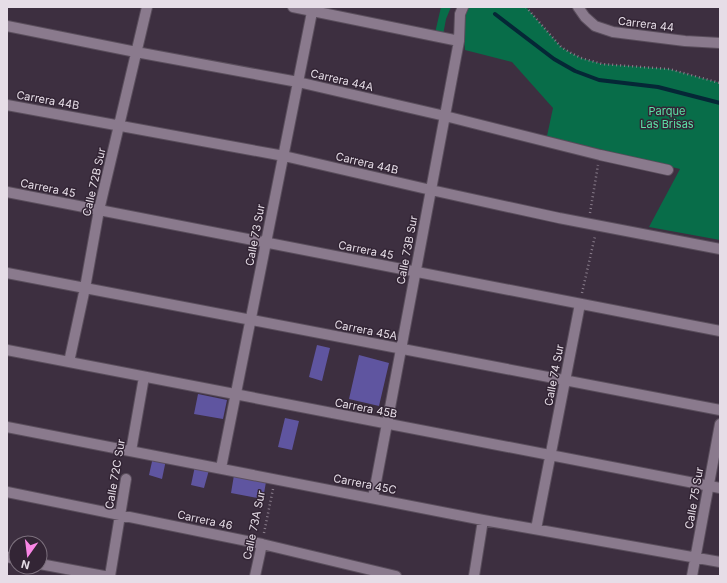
<svg xmlns="http://www.w3.org/2000/svg" width="727" height="583" viewBox="0 0 727 583" font-family="Inter,sans-serif">
<style>
.green{fill:#086d49}
.lines{fill:none;stroke-linecap:round;stroke-linejoin:round}
.stream{stroke:#052736;stroke-width:4}
.building{fill:#5f55a0}
.minor-casing{stroke:#5a4e5c;stroke-width:12}
.path{stroke:#8a7e8c;stroke-width:2.5;stroke-dasharray:1 3;stroke-linecap:butt}
.minor{stroke:#8a7a8d;stroke-width:10}
.labels{text-anchor:middle;stroke-width:3;stroke-linejoin:round;paint-order:stroke}
.street-label{font-size:11px;fill:#e6dde7;stroke:#332535}
.park-label{font-size:11px;fill:#5ce3a7;stroke:#332535}
</style>
<rect width="100%" height="100%" fill="#3d2f40"/>
<path class="green" d="M 441,7 L 451,7 L 446,19 L 443,35 L 435,33 Z
M 469,7 L 526,7 L 561,47 L 571,53 L 581,58 L 602,64 L 669,69 L 720,83 L 720,240 L 649,227 L 680,169 L 547,136 L 553,108 L 512,62 L 465,50 L 463,29 L 464,15 Z"/>
<g class="lines">
<path class="stream" d="M 495,14 L 554,59 L 575,71 L 599,80 L 658,87 L 720,103"/>
</g>
<path class="building" d="M 317,345 L 330,348 L 322,381 L 309,377 Z
M 359,355 L 389,363 L 379,406 L 349,399 Z
M 198,394 L 227,400 L 223,419 L 194,414 Z
M 285,418 L 299,421 L 292,450 L 278,447 Z
M 153,457 L 166,460 L 162,479 L 149,475 Z
M 195,466 L 209,470 L 204,488 L 191,485 Z
M 234,475 L 266,482 L 263,499 L 231,493 Z"/>
<g class="lines">
<g class="minor-casing">
<path id="minor" d="M 293,7 L 459,41
M 578,7 L 585,17 L 595,26 L 613,32 L 685,41 L 720,43
M 7,26 L 136,52 L 298,82 L 445,116 L 600,155 L 668,170
M 7,105 L 284,156 L 431,190 L 559,218 L 720,249
M 7,192 L 720,331
M 7,273 L 720,410
M 7,350 L 720,488
M 69,362 L 85,288 L 99,210 L 147,7
M 7,427 L 483,520 L 720,562
M 131,451 L 144,377
M 221,468 L 313,7
M 7,492 L 262,544 L 396,576
M 373,498 L 459,41 L 460,14 L 463,7
M 536,529 L 580,304
M 7,557 L 16,559
M 40,564 L 104,576
M 110,576 L 126,479
M 255,576 L 262,544
M 474,576 L 483,520
M 692,576 L 720,424"/>
</g>
<path class="path" d="M 526,7 L 561,47 L 571,53 L 581,58 L 602,64 L 669,69 L 720,83
M 590,213 L 598,165
M 582,293 L 595,236
M 264,533 L 273,489"/>
<use href="#minor" class="minor"/>
</g>
<g class="labels">
<g class="street-label">
<text transform="translate(646 24) rotate(7)" y="4">Carrera 44</text>
<text transform="translate(342 80) rotate(13)" y="4">Carrera 44A</text>
<text transform="translate(48 100) rotate(10)" y="4">Carrera 44B</text>
<text transform="translate(367 163) rotate(13)" y="4">Carrera 44B</text>
<text transform="translate(94 182) rotate(-77)" y="4">Calle 72B Sur</text>
<text transform="translate(48 188) rotate(11)" y="4">Carrera 45</text>
<text transform="translate(255 235) rotate(-79)" y="4">Calle 73 Sur</text>
<text transform="translate(366 250) rotate(11)" y="4">Carrera 45</text>
<text transform="translate(407 250) rotate(-79)" y="4">Calle 73B Sur</text>
<text transform="translate(366 330) rotate(11)" y="4">Carrera 45A</text>
<text transform="translate(554 375) rotate(-79)" y="4">Calle 74 Sur</text>
<text transform="translate(366 408) rotate(11)" y="4">Carrera 45B</text>
<text transform="translate(115 474) rotate(-80)" y="4">Calle 72C Sur</text>
<text transform="translate(365 484) rotate(11)" y="4">Carrera 45C</text>
<text transform="translate(694 498) rotate(-80)" y="4">Calle 75 Sur</text>
<text transform="translate(205 520) rotate(12)" y="4">Carrera 46</text>
<text transform="translate(254 525) rotate(-78)" y="4">Calle 73A Sur</text>
</g>
<g class="park-label">
<text x="667" y="115">Parque<tspan x="667" dy="13">Las Brisas</tspan></text>
</g>
</g>
<rect width="727" height="583" fill="none" stroke="#e6dde7" stroke-width="16"/>
<g transform="translate(28 555) rotate(194)"><circle r="19" fill="#332535" stroke="#7b6f7c"/>
<path d="M0-3L7 15L0 10L-7 15Z" fill="#fa87e6"/>
<text y="-6" font-size="11" font-weight="bold" text-anchor="middle" fill="#e6dde7">N</text>
</g>
</svg>
